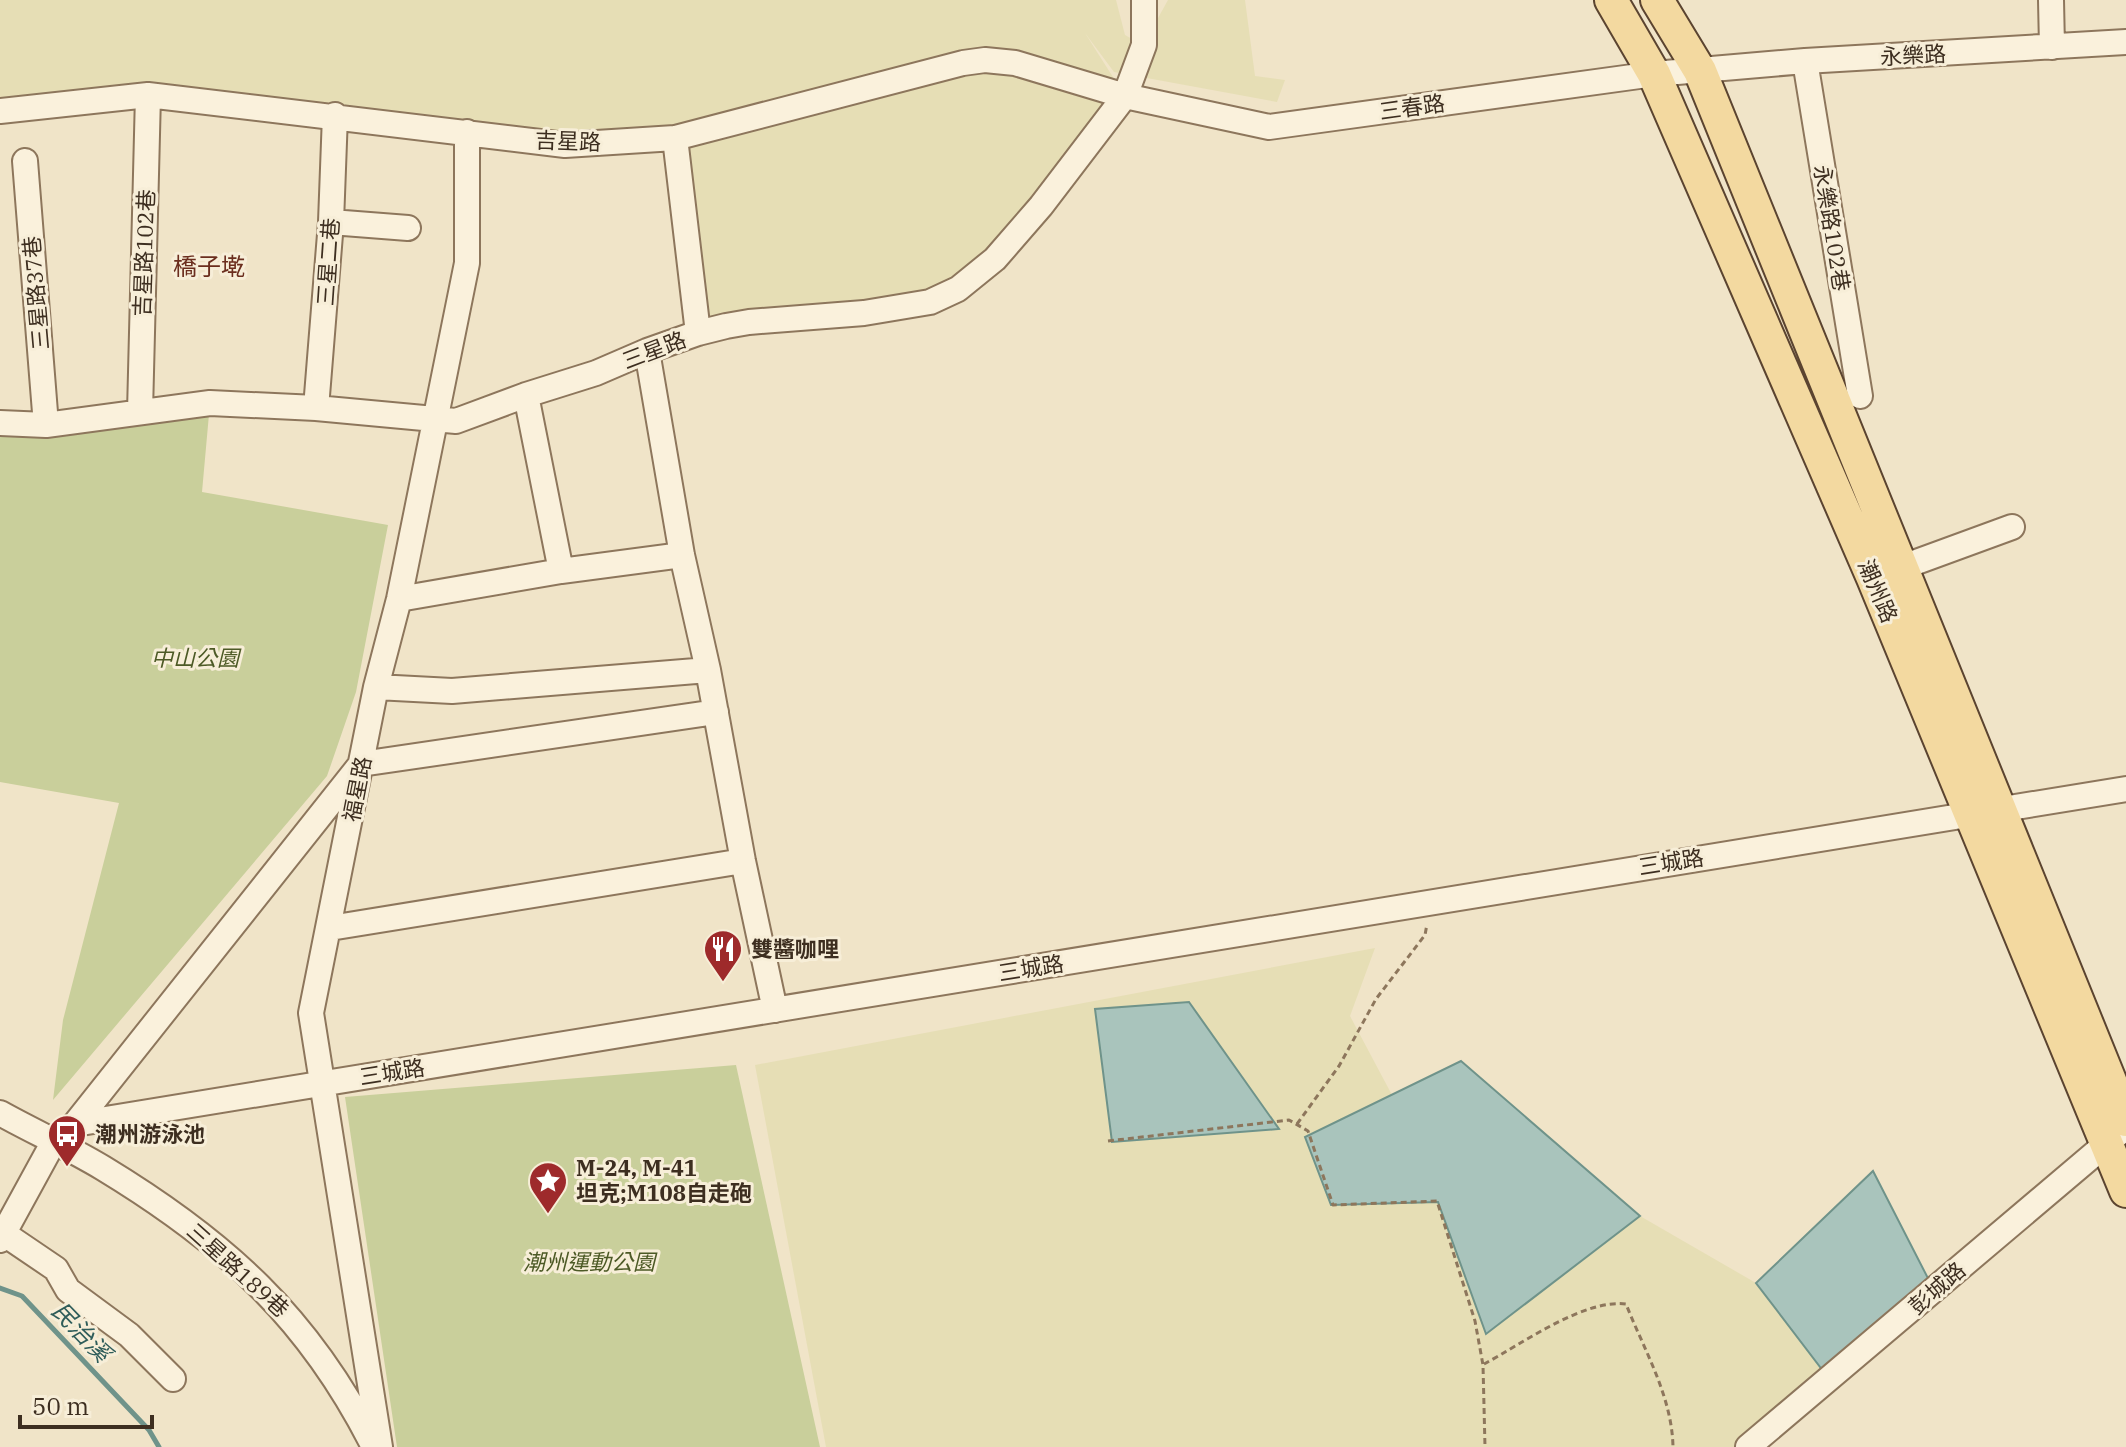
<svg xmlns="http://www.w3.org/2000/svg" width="2126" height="1447" viewBox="0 0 2126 1447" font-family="'IBM Plex Serif','Noto Sans TC',serif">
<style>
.farmland{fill:#e6deb5}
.green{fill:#c9cf9b}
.water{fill:#a9c4bc;stroke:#6f938a;stroke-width:2}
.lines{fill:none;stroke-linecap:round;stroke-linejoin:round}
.stream{stroke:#6f938a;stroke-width:5}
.minor-casing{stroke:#8d765c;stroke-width:28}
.major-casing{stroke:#5b4430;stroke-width:36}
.path{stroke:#8d765c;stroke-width:3;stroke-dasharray:6 4;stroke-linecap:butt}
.minor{stroke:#faf1dc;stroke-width:24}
.major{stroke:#f3d9a0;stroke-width:32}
.labels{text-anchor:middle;stroke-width:6;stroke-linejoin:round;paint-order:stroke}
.street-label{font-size:22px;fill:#3d2e20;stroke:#f7eed8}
.park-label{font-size:22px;font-style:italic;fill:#4d5a26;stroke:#f7eed8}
.poi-label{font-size:22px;font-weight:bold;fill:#3d2e20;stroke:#f7eed8;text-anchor:start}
.neighbourhood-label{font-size:24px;fill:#6b2e1e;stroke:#f7eed8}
.water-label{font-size:24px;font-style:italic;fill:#2f5d5a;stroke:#f7eed8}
</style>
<rect width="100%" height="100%" fill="#f0e4c8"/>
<path class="farmland" d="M 0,0 L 1116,0 L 1125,35 L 1143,45 L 1168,0 L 1245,0 L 1255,76 L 1285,80 L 1277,102 L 1114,72 L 1085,33 L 1125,96 L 958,289 L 698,333 L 675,138 L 467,132 L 148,95 L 0,111 Z
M 1375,948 L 1350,1016 L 1392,1095 L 1305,1137 L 1331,1205 L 1438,1202 L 1486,1333 L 1640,1216 L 1756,1283 L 1830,1380 L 1748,1447 L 826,1447 L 755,1065 Z"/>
<path class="green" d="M 210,403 L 202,492 L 388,525 L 356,692 L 327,776 L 53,1100 L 63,1020 L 119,803 L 0,782 L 0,423 Z
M 736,1065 L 820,1447 L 397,1447 L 345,1097 Z"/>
<path class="water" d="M 1189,1002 L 1279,1129 L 1112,1142 L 1095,1009 Z
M 1461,1061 L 1640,1216 L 1486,1334 L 1438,1202 L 1331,1205 L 1305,1137 Z
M 1873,1171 L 1934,1290 L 1830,1380 L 1756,1283 Z"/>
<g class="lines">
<path class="stream" d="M 0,1288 L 22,1296 L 149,1430 L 159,1447"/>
<g class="minor-casing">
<path id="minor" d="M 2051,0 L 2052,47
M 1805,61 L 1860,396
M 0,111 L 148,95 L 565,145 L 675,138 L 963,63 L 985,60 L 1015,63 L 1125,96 L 1269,127 L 1654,74 L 1805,61 L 2126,42
M 675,138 L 698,333
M 25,161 L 46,425
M 331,222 L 408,228
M 647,351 L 682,555 L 708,670 L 743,861 L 775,1010
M 526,395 L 561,571
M 316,408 L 331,222 L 335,115
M 140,412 L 148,95
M 0,423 L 46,425 L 210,403 L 316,408 L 456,421 L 526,395 L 596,373 L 647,351 L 698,333 L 726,326 L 749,322 L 864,313 L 930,302 L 958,289 L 995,259 L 1041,206 L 1125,96 L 1144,45 L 1144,0
M 1900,568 L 2012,527
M 399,599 L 561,571 L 682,555
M 376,687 L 452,691 L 708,670
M 330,928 L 743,861
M 0,1113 C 34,1132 70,1148 103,1168 C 225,1242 308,1317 373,1445
M 75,1124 L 2126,789
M 0,1231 L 56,1269 L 68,1290 L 129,1335 L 173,1379
M 0,1240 L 53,1143 L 75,1124 L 361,764 L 716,712
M 380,1447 L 311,1013 L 376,687 L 399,599 L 467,263 L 467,132
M 1748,1447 L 2119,1133"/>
</g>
<g class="major-casing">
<path id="major" d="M 1611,0 L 1654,74 L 1873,578 L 2126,1191
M 1657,0 L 1700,71 L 2126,1120"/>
</g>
<path class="path" d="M 1297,1124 L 1339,1066 L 1376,999 L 1425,935 L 1427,924
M 1108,1141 L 1289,1120 L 1308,1131 L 1333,1205 L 1437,1201 L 1475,1321 L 1483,1365 L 1485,1447
M 1484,1364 C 1522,1344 1583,1299 1626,1304 C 1644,1350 1672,1396 1673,1447"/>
<use href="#minor" class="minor"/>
<use href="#major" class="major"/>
</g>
<defs>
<g id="restaurant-pin" transform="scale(2)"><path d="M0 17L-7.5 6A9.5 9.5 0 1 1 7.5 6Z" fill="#9e2a2b" stroke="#f7eed8"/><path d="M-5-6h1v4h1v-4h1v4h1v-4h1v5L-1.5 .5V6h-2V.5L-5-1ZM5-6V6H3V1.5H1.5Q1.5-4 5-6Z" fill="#fff"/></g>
<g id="bus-pin" transform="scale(2)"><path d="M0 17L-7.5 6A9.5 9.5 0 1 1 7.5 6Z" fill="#9e2a2b" stroke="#f7eed8"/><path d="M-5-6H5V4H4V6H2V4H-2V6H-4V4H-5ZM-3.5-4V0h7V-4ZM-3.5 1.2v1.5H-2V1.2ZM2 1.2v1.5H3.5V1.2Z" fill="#fff"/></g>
<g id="sight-pin" transform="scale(2)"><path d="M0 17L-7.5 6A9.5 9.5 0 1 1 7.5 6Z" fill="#9e2a2b" stroke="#f7eed8"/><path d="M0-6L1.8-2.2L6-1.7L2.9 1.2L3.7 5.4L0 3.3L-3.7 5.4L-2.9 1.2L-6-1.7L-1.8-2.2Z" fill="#fff"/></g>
</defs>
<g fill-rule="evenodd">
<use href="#restaurant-pin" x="723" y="949"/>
<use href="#bus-pin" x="67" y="1134"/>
<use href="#sight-pin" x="548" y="1181"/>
</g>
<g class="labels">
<g class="street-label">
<text transform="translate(1913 55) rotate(-3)" y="8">永樂路</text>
<text transform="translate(1412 107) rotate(-8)" y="8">三春路</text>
<text transform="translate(568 141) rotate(2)" y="8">吉星路</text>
<text transform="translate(1832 228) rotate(81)" y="8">永樂路102巷</text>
<text transform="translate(144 253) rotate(-88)" y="8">吉星路102巷</text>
<text transform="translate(328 262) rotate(-86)" y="8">三星二巷</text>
<text transform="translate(36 293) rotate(-95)" y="8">三星路37巷</text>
<text transform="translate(654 350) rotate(-21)" y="8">三星路</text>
<text transform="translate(1878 591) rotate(67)" y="8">潮州路</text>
<text transform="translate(357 789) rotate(-79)" y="8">福星路</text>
<text transform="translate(1671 862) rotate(-9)" y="8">三城路</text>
<text transform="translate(1031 968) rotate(-9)" y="8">三城路</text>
<text transform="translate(392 1072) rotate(-9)" y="8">三城路</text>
<text transform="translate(238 1270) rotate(42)" y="8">三星路189巷</text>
<text transform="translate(1937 1288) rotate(-41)" y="8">彭城路</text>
</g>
<g class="park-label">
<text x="195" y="666">中山公園</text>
<text x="589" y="1270">潮州運動公園</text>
</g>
<g class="poi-label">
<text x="751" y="957">雙醬咖哩</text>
<text x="95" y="1142">潮州游泳池</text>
<text x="576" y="1176">M-24, M-41<tspan x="576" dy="25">坦克;M108自走砲</tspan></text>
</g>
<g class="neighbourhood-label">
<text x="209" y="275">橋子墘</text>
</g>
<g class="water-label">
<text transform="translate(81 1332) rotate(46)" y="8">民治溪</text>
</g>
</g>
<path d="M20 1415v12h132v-12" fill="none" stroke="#3d2e20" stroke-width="4"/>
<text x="32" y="1415" font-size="24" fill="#3d2e20" stroke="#f7eed8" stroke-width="6" paint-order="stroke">50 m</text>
</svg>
